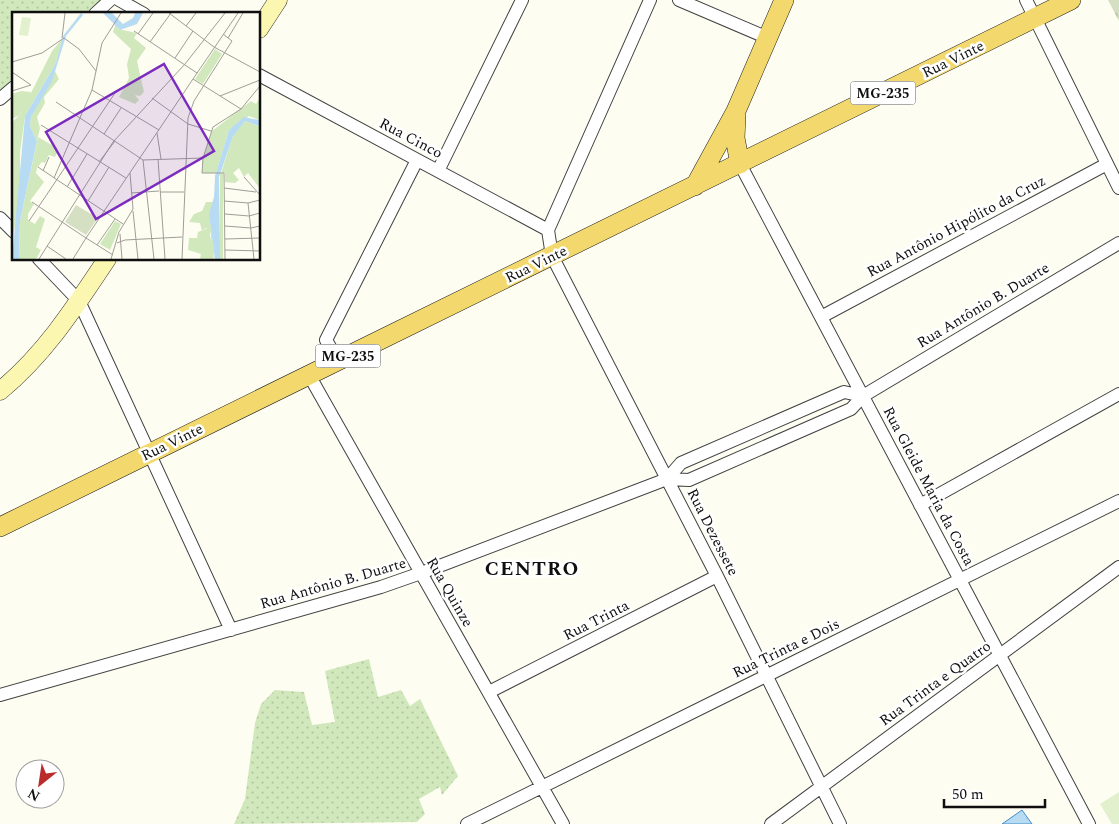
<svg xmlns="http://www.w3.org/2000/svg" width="1119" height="824" viewBox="0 0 1119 824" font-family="Spectral,serif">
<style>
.grass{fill:url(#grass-dots)}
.cemetery{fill:url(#cemetery-stones)}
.pitch{fill:#e2f0ce}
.water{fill:url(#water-ripples);stroke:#428cc8}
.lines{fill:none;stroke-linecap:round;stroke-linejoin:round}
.street-casing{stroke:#424242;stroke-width:14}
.secondary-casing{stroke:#313131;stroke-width:19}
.primary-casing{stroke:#202020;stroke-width:20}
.street{stroke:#fff;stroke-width:12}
.secondary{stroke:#fcf7b0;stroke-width:18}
.primary{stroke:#f3d96d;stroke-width:19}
.labels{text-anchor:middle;stroke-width:5;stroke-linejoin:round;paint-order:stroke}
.shield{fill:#fff;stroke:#575757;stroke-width:1}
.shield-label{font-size:14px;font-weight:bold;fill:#0f0f0f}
.street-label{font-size:15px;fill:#0f0f0f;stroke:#fff}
.district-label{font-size:20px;font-weight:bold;letter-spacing:1px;fill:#0f0f0f;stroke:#fff}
.inset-road{fill:none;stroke:#9e9e97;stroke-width:1}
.view{fill:#7b2cbf;fill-opacity:0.15;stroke:#7b2cbf;stroke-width:2.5}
.inset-edge{fill:none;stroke:#0f0f0f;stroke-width:2.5}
</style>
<defs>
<pattern id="grass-dots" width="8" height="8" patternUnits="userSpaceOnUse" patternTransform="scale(1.25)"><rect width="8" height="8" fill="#d1e8bc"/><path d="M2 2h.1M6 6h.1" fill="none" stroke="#b2c6a0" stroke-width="1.8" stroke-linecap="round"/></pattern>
<pattern id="cemetery-stones" width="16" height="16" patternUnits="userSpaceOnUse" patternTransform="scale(1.25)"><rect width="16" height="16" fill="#d5e0c3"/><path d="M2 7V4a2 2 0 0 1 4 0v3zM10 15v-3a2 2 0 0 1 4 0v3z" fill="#b6bfa6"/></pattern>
<pattern id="water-ripples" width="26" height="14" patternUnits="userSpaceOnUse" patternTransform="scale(1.25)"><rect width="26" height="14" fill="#b8dbf4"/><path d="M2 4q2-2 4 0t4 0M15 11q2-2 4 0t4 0" fill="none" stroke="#9dbbd0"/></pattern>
</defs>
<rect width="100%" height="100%" fill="#fefdf2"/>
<path class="grass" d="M 0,0 L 101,0 L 86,14 L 14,14 L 14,78 L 0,90 Z
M 369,659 L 378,697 L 401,690 L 410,706 L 420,699 L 458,776 L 442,795 L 440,787 L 419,799 L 425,814 L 417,822 L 234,824 L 245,799 L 255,723 L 261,704 L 275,690 L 304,692 L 312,725 L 335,722 L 325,671 Z"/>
<path class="cemetery" d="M 1108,0 L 1119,0 L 1119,21 Z"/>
<path class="pitch" d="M 1119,792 L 1119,824 L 1112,824 L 1100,804 Z"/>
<path class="water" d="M 1022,810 L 1032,824 L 1002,824 Z"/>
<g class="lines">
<g class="street-casing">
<path id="street" d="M 119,0 L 144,14
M 679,0 L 768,38
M 1026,0 L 1119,188
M 95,14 L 110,0
M 259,75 L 548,230
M 0,99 L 14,87
M 740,164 L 1089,824
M 438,171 L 522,0
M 0,218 L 14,232
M 548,230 L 552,256 L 717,576 L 840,824
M 548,230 L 650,0
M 39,259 L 79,301 L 231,630
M 821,317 L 1107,164
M 338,361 L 326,340 L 417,160
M 309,375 L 563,824
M 667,479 L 681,463 L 844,392 L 863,396
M 920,505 L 1119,394
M 489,692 L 717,576
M 0,695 L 381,587 L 421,573 L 667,479 L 689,480 L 851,409 L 863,396 L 1119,243
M 467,824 L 1119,501
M 771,824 L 1119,567"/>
</g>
<g class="secondary-casing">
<path id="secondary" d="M 259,29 L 278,0
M 0,391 C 45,354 75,307 107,259"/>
</g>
<g class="primary-casing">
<path id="primary" d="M 736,117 L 735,138 L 740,164
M 695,186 L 736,111 L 784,0
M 0,527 L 1071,0"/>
</g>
<use href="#street" class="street"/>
<use href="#secondary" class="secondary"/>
<use href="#primary" class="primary"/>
</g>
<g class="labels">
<g class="shield">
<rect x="850.5" y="81.5" width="65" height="23" rx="4"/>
<rect x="315.5" y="344.5" width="65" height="23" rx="4"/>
</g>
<g class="shield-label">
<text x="883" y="98">MG-235</text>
<text x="348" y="361">MG-235</text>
</g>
<g class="street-label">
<text transform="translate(953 59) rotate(-26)" y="5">Rua Vinte</text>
<text transform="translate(411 138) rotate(28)" y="5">Rua Cinco</text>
<text transform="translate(956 226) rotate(-28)" y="5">Rua Antônio Hipólito da Cruz</text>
<text transform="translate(536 264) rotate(-26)" y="5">Rua Vinte</text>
<text transform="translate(983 305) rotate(-31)" y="5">Rua Antônio B. Duarte</text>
<text transform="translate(172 442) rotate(-26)" y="5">Rua Vinte</text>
<text transform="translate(929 486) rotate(62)" y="5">Rua Gleide Maria da Costa</text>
<text transform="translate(713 532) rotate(63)" y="5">Rua Dezessete</text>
<text transform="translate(333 583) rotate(-16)" y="5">Rua Antônio B. Duarte</text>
<text transform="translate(450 592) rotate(60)" y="5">Rua Quinze</text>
<text transform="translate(596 620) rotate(-27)" y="5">Rua Trinta</text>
<text transform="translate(786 648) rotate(-26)" y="5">Rua Trinta e Dois</text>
<text transform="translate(935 683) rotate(-36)" y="5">Rua Trinta e Quatro</text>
</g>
<g class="district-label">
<text x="532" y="575">CENTRO</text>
</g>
</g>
<g transform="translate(12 12)">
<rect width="248" height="248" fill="#fefdf2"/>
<path d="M 104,11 L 106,17 L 125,21 L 122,26 L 134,36 L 125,49 L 132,80 L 128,84 L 123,83 L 127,88 L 123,92 L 107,85 L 117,66 L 115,52 L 119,37 L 101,20 ZM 203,37 L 210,42 L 191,72 L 183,67 ZM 9,79 L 19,80 L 18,85 L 8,103 L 0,107 L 0,82 ZM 247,87 L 247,108 L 237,104 L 217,118 L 204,161 L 190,161 L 191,146 L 200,119 L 239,89 L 244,92 ZM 233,109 L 247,114 L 247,175 L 236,161 L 232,165 L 227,156 L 221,161 L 227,168 L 223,171 L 213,170 L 213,161 L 209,161 L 222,120 ZM 26,125 L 45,136 L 45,141 L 43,145 L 37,143 L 33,151 L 30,150 L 25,156 L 24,161 L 32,170 L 18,189 L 22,192 L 16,202 L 16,208 L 23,212 L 28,204 L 33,207 L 24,235 L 29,238 L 24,247 L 7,247 L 8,209 ZM 103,209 L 109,212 L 98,238 L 88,232 Z" fill="#d1e8bc"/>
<path d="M 51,26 L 44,51 L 13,104 L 8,140 L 8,184 L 0,230 L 0,110 L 8,103 L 40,39 ZM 43,59 L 47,67 L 32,85 L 33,91 L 25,105 L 28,116 L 25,129 L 18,114 L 19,105 ZM 208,161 L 211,162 L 211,247 L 208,247 ZM 194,190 L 201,190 L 198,207 L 203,247 L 199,236 L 199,222 L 194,216 L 190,219 L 188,211 L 177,210 L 182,202 L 190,199 Z" fill="#d1e8bc"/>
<path d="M 64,193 L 86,206 L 74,223 L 53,210 Z" fill="#d5e0c3"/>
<path d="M 197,216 L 202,247 L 188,247 L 189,242 L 176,238 L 177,226 L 185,226 L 186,220 Z" fill="#d1e8bc"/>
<path d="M 10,5 L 19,6 L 16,24 L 7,23 Z" fill="#e2f0ce"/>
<path d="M 69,1 L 71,3 L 54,24 L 40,69 L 19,105 L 18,114 L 25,129 L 8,209 L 7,247 L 0,247 L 13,104 L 44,51 L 51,24 ZM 91,1 L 100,1 L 111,12 L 121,6 L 123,1 L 131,1 L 125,12 L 108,18 ZM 232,105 L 247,108 L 247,114 L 233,109 L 221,124 L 207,165 L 208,235 L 208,247 L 203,247 L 197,202 L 202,185 L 203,164 L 217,118 Z" fill="#b8dbf4"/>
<path class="inset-road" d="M 157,1 L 202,35 L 248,60M 174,14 L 184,1M 122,19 L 185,61M 126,22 L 141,1M 50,26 L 53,1M 216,26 L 231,1M 138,30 L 159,1M 163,46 L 181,19M 0,50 L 30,41 L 52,26 L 67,37 L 84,59M 0,60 L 19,73M 181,67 L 226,1M 181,67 L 229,97 L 248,74M 80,78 L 147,118M 0,79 L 19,73M 208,84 L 248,68M 140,86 L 176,112 L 199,119M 44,90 L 131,148M 29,113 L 114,166M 145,121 L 149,147M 92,122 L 109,96M 146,147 L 153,247M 131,148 L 142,247M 131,148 L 191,146M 87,150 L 103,129M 26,155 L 111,212M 31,159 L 37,145M 232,165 L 248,183M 42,166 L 80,78 L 90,31 L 109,1M 55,175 L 75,142M 212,176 L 244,180M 148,180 L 172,180M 119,181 L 147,179M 76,189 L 97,155M 212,189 L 236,191 L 248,188M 20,190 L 74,226 L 61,247M 236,191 L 242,247M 121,199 L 126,247M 213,202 L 237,204 L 248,201M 17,209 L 105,78M 213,214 L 239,216 L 248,214M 108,222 L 110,247M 213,227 L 248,226M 105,231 L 113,228 L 170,225M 85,233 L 103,207M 35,234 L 54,247M 213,238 L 248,239M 101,243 L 74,226 L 181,67M 27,247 L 101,130 L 173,52 L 213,1M 99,247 L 107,220 L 121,197 L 118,161M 170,247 L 176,106 L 182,89 L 220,29 L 211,22M 213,247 L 212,161 L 190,161 L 191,146 L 201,115 L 229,97"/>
<path class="view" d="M 152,52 L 202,139 L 84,207 L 34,120 Z"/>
<rect width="248" height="248" class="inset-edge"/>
</g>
<g transform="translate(40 784) rotate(210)"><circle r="24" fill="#ffffff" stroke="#9f9f9f"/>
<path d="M0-4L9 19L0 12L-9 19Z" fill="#ba2c2c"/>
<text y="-8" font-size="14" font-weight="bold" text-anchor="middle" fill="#0f0f0f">N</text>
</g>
<path d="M944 799v8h101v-8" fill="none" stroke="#0f0f0f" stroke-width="2.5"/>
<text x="952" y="799" font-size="15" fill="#0f0f0f" stroke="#ffffff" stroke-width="4" paint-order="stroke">50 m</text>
</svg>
